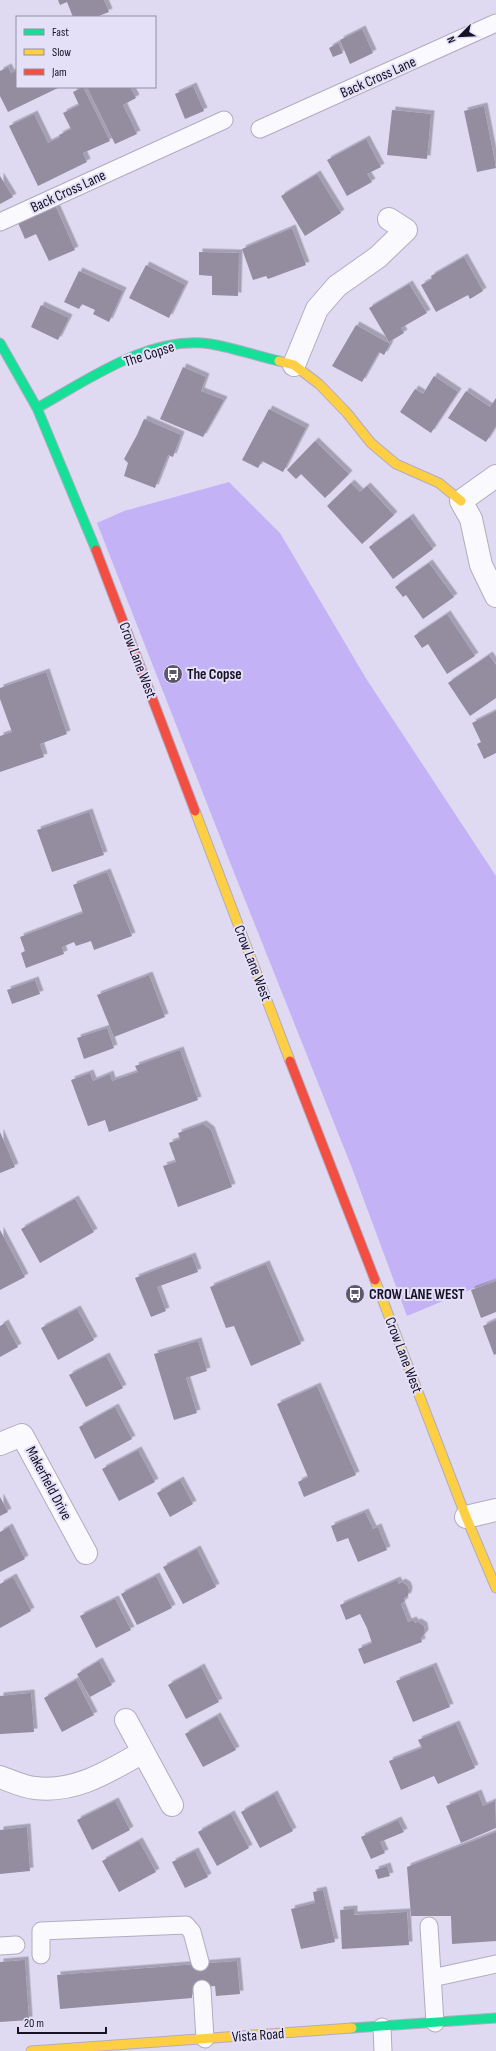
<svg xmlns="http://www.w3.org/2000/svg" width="496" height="2051" viewBox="0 0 496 2051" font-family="'Sofia Sans Condensed',sans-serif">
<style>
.forest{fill:#c4b2f6}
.building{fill:#948c9f;filter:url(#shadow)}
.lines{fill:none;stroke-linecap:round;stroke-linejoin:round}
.lane-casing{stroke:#b1acc1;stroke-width:19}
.street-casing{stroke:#b1acc1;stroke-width:24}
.fast-casing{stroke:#b1acc1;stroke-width:11}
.slow-casing{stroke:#b1acc1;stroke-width:11}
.jam-casing{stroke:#b1acc1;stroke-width:11}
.lane{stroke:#faf9fd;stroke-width:17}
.street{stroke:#faf9fd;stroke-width:22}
.fast{stroke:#16e098;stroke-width:9}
.slow{stroke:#ffcf43;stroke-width:9}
.jam{stroke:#f24e42;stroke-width:9}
.labels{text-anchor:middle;stroke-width:4;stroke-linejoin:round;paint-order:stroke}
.street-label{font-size:15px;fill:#161125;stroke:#e4e0f7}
.poi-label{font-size:15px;font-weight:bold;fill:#161125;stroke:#e4e0f7;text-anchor:start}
</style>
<defs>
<filter id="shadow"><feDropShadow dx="3.5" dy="-3.5" stdDeviation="0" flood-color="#0004"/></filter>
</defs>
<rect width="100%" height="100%" fill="#dfdaf2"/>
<path class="forest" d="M 229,482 L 280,533 L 367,680 L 496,876 L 496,1279 L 407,1316 L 352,1168 L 235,875 L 97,523 L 124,511 Z"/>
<path class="building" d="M 58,0 L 104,0 L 109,12 L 96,17 L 73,17 L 67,2 L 60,5 Z
M 362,29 L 373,53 L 350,64 L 340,40 Z
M 338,43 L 343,53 L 333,57 L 329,48 Z
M 8,67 L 11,73 L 17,70 L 17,87 L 60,87 L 8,112 L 0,96 L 0,71 Z
M 193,86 L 204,111 L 185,119 L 175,94 Z
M 83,87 L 110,141 L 83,153 L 87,162 L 38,186 L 9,126 L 34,114 L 48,143 L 60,137 L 59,135 L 71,129 L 63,113 L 79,105 L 73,92 Z
M 87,87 L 130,87 L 136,98 L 123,105 L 137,134 L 115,144 Z
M 484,106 L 496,168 L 477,172 L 464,111 Z
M 392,110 L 431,114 L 427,159 L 387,155 Z
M 366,139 L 381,167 L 367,174 L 372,182 L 347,196 L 327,160 Z
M 317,174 L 341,213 L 305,236 L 281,196 Z
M 0,176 L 13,197 L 0,204 Z
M 55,205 L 75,250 L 49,261 L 36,234 L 25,239 L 18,223 Z
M 292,228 L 306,265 L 268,279 L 266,276 L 253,280 L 242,249 Z
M 199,252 L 239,253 L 238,296 L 212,295 L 212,276 L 199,275 Z
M 464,257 L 483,291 L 470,299 L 468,295 L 436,312 L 421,285 L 432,279 L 431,276 Z
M 146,265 L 185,285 L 169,318 L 129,298 Z
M 79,271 L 123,291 L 109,322 L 93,314 L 95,310 L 82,304 L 79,309 L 64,302 Z
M 409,284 L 427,313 L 401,328 L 404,333 L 389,342 L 369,308 Z
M 41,305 L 69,318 L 58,340 L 31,327 Z
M 356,325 L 390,344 L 384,355 L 379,352 L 362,382 L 332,366 Z
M 183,367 L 206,377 L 201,391 L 224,400 L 203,437 L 160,419 Z
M 434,376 L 458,392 L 431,433 L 400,412 L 415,389 L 423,394 Z
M 466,391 L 490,407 L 496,398 L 496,426 L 486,442 L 448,418 Z
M 269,409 L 306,428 L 283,472 L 262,461 L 258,468 L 242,460 Z
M 144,419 L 181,435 L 173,457 L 168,455 L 155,488 L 124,476 L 128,463 L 124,459 L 137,435 Z
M 315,441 L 349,474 L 325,498 L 301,474 L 296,479 L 287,470 Z
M 351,483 L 360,492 L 367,486 L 394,515 L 362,544 L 327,506 Z
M 410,517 L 433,549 L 393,579 L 369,547 Z
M 429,563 L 454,597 L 423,619 L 406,595 L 403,597 L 395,587 Z
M 447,614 L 475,656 L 447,674 L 428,644 L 422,648 L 414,636 Z
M 489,655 L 496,665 L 496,698 L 470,716 L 448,683 Z
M 46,672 L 67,734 L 40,744 L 44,757 L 0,772 L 0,736 L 12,732 L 0,699 L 0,688 Z
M 496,711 L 496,753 L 484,759 L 477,744 L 481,742 L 472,723 Z
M 89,812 L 104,855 L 52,872 L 37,830 Z
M 107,872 L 132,936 L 94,950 L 91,941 L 76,946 L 74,942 L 62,947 L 64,954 L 26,968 L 21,953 L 25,951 L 20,937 L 83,913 L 73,885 Z
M 149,975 L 165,1017 L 114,1037 L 97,995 Z
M 35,980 L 40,994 L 12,1004 L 7,990 Z
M 107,1028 L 114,1048 L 84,1059 L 77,1038 Z
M 180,1050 L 198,1100 L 109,1132 L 105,1120 L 88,1126 L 71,1080 L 90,1073 L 93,1081 L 110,1074 L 112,1081 L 138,1072 L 135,1066 Z
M 203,1124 L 211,1130 L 232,1187 L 178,1207 L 163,1166 L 176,1162 L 169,1143 L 180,1139 L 178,1133 Z
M 0,1132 L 15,1167 L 0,1173 Z
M 75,1199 L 94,1232 L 40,1263 L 21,1229 Z
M 0,1230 L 25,1277 L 0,1290 Z
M 192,1256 L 198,1272 L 157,1287 L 166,1311 L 151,1317 L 135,1278 Z
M 266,1264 L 301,1344 L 251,1366 L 234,1326 L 226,1328 L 210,1287 Z
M 496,1281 L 496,1312 L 481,1318 L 471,1290 Z
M 77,1309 L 94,1340 L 58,1360 L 41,1328 Z
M 496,1320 L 496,1354 L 494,1355 L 483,1326 Z
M 5,1323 L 18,1347 L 0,1357 L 0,1326 Z
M 198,1341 L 207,1371 L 186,1378 L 197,1413 L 174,1420 L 154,1354 Z
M 106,1356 L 123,1388 L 86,1407 L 69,1375 Z
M 317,1386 L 356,1475 L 304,1497 L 298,1482 L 308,1477 L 277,1404 Z
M 115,1407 L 132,1439 L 95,1459 L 79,1427 Z
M 138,1450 L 155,1482 L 119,1501 L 102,1469 Z
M 180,1480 L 193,1504 L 170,1517 L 157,1493 Z
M 0,1497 L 8,1512 L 0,1516 Z
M 365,1512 L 373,1529 L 378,1527 L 387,1550 L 358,1562 L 348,1538 L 337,1542 L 331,1526 Z
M 9,1527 L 25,1559 L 0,1572 L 0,1532 Z
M 197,1549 L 216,1587 L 183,1604 L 163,1567 Z
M 156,1576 L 172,1608 L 137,1625 L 121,1594 Z
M 13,1577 L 31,1611 L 0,1628 L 0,1584 Z
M 397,1580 L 399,1584 L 402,1582 L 407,1585 L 409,1590 L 408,1596 L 404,1598 L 405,1601 L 401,1604 L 408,1622 L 413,1620 L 415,1623 L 418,1622 L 424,1626 L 425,1633 L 421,1638 L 422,1642 L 364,1664 L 358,1649 L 372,1643 L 367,1628 L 360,1614 L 346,1620 L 340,1605 Z
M 115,1599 L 131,1630 L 96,1648 L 80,1616 Z
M 99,1661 L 112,1685 L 90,1697 L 77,1674 Z
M 433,1666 L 450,1707 L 413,1722 L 396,1681 Z
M 201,1667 L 219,1702 L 186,1719 L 168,1685 Z
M 76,1680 L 94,1715 L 62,1732 L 44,1698 Z
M 31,1693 L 34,1732 L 0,1734 L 0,1696 Z
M 217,1716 L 236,1750 L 203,1767 L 185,1734 Z
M 456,1724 L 475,1768 L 438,1784 L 434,1776 L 401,1790 L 389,1761 L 422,1748 L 418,1740 Z
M 478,1793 L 483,1806 L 495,1801 L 496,1828 L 461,1843 L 446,1806 Z
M 274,1794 L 293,1831 L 260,1848 L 241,1812 Z
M 115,1801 L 130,1830 L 92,1850 L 77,1820 Z
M 231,1814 L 249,1848 L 217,1866 L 198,1832 Z
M 398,1820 L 404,1832 L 380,1842 L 385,1853 L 371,1859 L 361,1837 Z
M 27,1827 L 30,1871 L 0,1874 L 0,1830 Z
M 496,1832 L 496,1941 L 452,1944 L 451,1916 L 411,1916 L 407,1867 Z
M 139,1841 L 156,1872 L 119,1892 L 102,1861 Z
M 195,1851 L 208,1877 L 185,1888 L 172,1862 Z
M 387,1866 L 390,1876 L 378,1879 L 375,1870 Z
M 323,1890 L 335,1942 L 301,1949 L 291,1909 L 315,1903 L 313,1892 Z
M 354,1909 L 354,1915 L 407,1912 L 409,1945 L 342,1949 L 340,1910 Z
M 25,1960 L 29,2020 L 0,2022 L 0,1962 Z
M 237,1961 L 240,1994 L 216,1996 L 215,1986 L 192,1988 L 192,1998 L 60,2009 L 57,1975 Z"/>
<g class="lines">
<g class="lane-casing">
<path id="lane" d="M 260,129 L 496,23
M 0,222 L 224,120
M 429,1926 L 435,2023
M 0,1946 L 16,1945
M 41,1955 L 41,1931 L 186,1925 L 192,1932 L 200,1962
M 432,1978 L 496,1964
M 202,1989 L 205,2039
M 382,2027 L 383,2051"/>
</g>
<g class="street-casing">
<path id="street" d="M 294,365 L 317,309 L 337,286 L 378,257 L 406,230 L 389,219
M 496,476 L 461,501 L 471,519 L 481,565 L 496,596
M 0,1444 L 22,1435 L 86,1553
M 466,1517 L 496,1510
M 126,1720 L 172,1805
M 0,1777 C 11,1781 24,1787 35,1788 C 76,1793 109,1771 143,1752"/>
</g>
<g class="fast-casing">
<path id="fast" d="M 0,343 L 37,408 L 96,550
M 37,408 C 88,380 151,334 211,344 C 234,348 257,356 279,361
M 352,2028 L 496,2018"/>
</g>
<g class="slow-casing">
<path id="slow" d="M 279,361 L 294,365 L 319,384 L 347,413 L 371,443 L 396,464 L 439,483 L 461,501
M 195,811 L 290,1061
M 375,1280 L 466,1517 L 496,1588
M 31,2051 L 352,2028"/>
</g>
<g class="jam-casing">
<path id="jam" d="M 96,550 L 195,811
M 290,1061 L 375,1280"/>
</g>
<use href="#lane" class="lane"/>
<use href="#street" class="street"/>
<use href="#fast" class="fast"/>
<use href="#slow" class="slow"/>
<use href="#jam" class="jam"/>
</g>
<defs>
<g id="bus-disc" transform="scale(1)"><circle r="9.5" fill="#5c576d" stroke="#e4e0f7"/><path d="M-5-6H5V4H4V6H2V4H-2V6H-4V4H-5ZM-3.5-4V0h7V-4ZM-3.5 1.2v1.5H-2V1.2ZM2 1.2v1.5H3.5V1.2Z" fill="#fff"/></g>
</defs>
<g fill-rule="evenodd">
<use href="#bus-disc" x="173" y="674"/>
<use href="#bus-disc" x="355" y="1294"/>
</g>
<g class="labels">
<g class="street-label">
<text transform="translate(378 77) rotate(-24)" y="5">Back Cross Lane</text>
<text transform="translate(68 191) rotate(-25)" y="5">Back Cross Lane</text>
<text transform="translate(149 354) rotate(-18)" y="5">The Copse</text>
<text transform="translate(138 660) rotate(69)" y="5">Crow Lane West</text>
<text transform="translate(253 963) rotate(69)" y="5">Crow Lane West</text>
<text transform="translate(404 1355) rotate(69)" y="5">Crow Lane West</text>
<text transform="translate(49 1483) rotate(62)" y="5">Makerfield Drive</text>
<text transform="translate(258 2035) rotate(-4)" y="5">Vista Road</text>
</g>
<g class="poi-label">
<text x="187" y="679">The Copse</text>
<text x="369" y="1299">CROW LANE WEST</text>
</g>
</g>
<rect x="16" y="16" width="140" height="72" fill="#e4e0f7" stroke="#928da3"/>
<rect x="24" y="29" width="20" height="6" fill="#16e098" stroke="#928da3"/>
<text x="52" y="36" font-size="12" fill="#161125">Fast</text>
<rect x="24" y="49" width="20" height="6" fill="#ffcf43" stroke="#928da3"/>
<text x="52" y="56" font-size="12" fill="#161125">Slow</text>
<rect x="24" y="69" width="20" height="6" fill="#f24e42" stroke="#928da3"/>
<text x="52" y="76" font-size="12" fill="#161125">Jam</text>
<g transform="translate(460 36) rotate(246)" stroke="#e4e0f7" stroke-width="3" paint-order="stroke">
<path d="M0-3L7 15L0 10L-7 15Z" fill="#161125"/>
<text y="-6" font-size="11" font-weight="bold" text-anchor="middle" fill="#161125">N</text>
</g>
<path d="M18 2027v6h88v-6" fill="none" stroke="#161125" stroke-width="2"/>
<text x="24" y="2027" font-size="12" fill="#161125" stroke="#e4e0f7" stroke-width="3" paint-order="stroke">20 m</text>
</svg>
